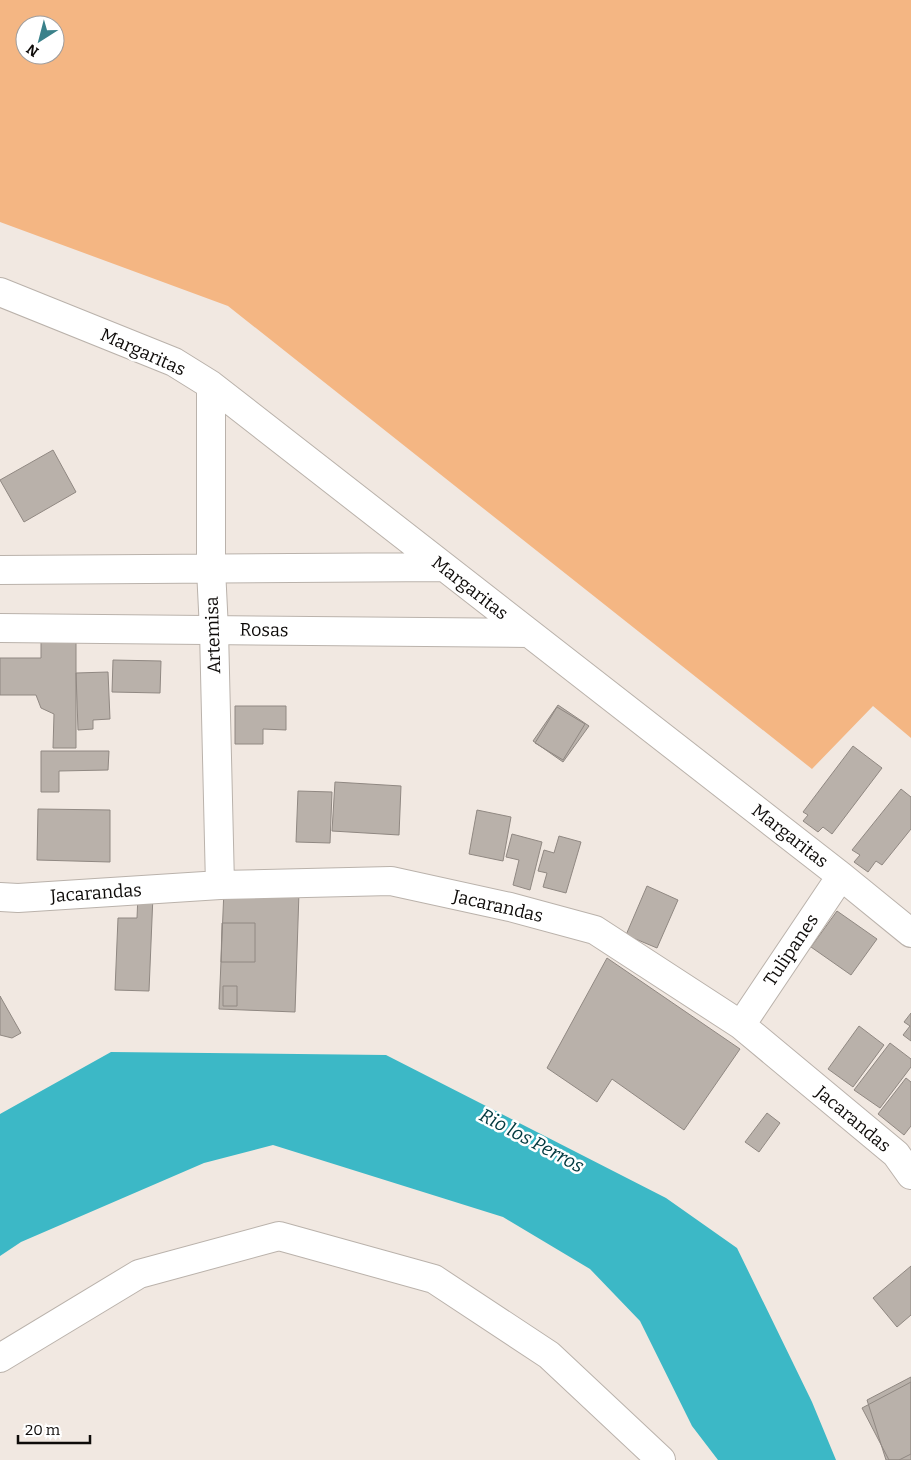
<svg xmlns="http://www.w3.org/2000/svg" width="911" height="1460" viewBox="0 0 911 1460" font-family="Bitter,serif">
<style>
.green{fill:#f4b683;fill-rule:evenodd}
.water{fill:#3cb8c6}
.building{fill:#b9b1aa;stroke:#908882}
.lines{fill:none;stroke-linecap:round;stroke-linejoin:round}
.minor-casing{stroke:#bab2ab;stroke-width:30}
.minor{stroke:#fff;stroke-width:28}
.labels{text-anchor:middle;stroke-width:5;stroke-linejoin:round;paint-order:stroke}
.street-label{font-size:18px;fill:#0e0b09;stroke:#fff}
.water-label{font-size:19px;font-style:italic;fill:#00383e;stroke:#fff}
</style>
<rect width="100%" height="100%" fill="#f1e8e1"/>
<path class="green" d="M 0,0 L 911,0 L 911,738 L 873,706 L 812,769 L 228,306 L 0,222 ZM 25,25 L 55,25 L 55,55 L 25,55 Z"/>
<path class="water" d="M 111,1052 L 386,1055 L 666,1198 L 737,1248 L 812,1402 L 836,1460 L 718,1460 L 692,1426 L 640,1321 L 590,1269 L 503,1217 L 273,1145 L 204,1163 L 21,1242 L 0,1256 L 0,1114 Z"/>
<path class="building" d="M 53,450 L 76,492 L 24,522 L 0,480 Z
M 41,641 L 76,642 L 76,748 L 53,748 L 54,714 L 41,708 L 36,695 L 0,695 L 0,658 L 41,658 Z
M 113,660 L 161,661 L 160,693 L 112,692 Z
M 108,672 L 110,719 L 93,720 L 93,729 L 78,730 L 76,673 Z
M 558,705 L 589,726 L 563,762 L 533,741 Z
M 235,706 L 286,706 L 286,730 L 263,729 L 263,744 L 235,744 Z
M 557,707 L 585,724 L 563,760 L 535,743 Z
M 853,746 L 882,768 L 832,834 L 823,827 L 818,832 L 803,821 L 808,815 L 803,812 Z
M 41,751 L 109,751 L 108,770 L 59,771 L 59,792 L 41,792 Z
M 335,782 L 401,786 L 399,835 L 332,831 Z
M 901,789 L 911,797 L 911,829 L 882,865 L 876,861 L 868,872 L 854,862 L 860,855 L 852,850 Z
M 298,791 L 332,792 L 330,843 L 296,842 Z
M 38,809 L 110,810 L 110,862 L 37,860 Z
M 477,810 L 511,817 L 503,861 L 469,854 Z
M 512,834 L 542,842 L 530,890 L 513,885 L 519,860 L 506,857 Z
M 559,836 L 581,842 L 566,893 L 543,887 L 547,873 L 538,871 L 544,850 L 554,853 Z
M 647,886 L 678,900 L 657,948 L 626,935 Z
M 224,889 L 299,892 L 295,1012 L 219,1009 Z
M 138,895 L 153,895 L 149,991 L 115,990 L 118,918 L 137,918 Z
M 837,911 L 877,939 L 851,975 L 811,947 Z
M 222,923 L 255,923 L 255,962 L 221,962 Z
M 607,958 L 740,1049 L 684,1130 L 612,1079 L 597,1102 L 547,1068 Z
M 223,986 L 237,986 L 237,1006 L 223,1006 Z
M 0,996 L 21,1033 L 12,1038 L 0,1035 Z
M 911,1013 L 911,1041 L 903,1035 L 910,1026 L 904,1022 Z
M 859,1026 L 884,1045 L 853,1087 L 828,1069 Z
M 890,1043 L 911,1059 L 911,1067 L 880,1108 L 854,1090 Z
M 906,1078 L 911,1082 L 911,1126 L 904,1135 L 878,1114 Z
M 767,1113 L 780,1123 L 759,1152 L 745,1142 Z
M 911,1266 L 911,1315 L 897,1327 L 873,1298 Z
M 911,1377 L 911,1460 L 886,1460 L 867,1400 Z
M 911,1382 L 911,1454 L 899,1460 L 889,1460 L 862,1408 Z"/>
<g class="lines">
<g class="minor-casing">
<path id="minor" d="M 0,292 L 174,362 L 211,385 L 841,876 L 911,933
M 211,385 L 211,569 L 214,630 L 220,885
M 0,570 L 443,567
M 0,628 L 529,633
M 0,897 L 18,898 L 220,885 L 391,881 L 510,907 L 595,930 L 741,1025 L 896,1154 L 911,1175
M 741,1025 L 841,876
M 0,1358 L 139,1274 L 279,1236 L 434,1279 L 549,1355 L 661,1460"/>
</g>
<use href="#minor" class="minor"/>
</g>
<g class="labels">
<g class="street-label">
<text transform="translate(143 352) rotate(24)" y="6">Margaritas</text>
<text transform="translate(470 588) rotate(38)" y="6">Margaritas</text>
<text transform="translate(264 630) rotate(1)" y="6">Rosas</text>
<text transform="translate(213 635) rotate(-92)" y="6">Artemisa</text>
<text transform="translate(790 836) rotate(38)" y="6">Margaritas</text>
<text transform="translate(96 893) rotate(-4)" y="6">Jacarandas</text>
<text transform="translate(498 906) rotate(13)" y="6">Jacarandas</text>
<text transform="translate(791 950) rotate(-56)" y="6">Tulipanes</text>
<text transform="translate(853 1119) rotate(40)" y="6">Jacarandas</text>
</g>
<g class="water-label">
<text transform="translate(532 1140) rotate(28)" y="7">Rio los Perros</text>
</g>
</g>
<g transform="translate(40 40) rotate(216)"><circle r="24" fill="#ffffff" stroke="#9f9d9d"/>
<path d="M0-4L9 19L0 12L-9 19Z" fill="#3a818a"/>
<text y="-8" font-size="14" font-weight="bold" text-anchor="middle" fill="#0e0b09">N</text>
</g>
<path d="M18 1435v8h72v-8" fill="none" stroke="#0e0b09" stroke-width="2.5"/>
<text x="25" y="1435" font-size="15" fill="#0e0b09" stroke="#ffffff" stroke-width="4" paint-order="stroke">20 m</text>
</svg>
